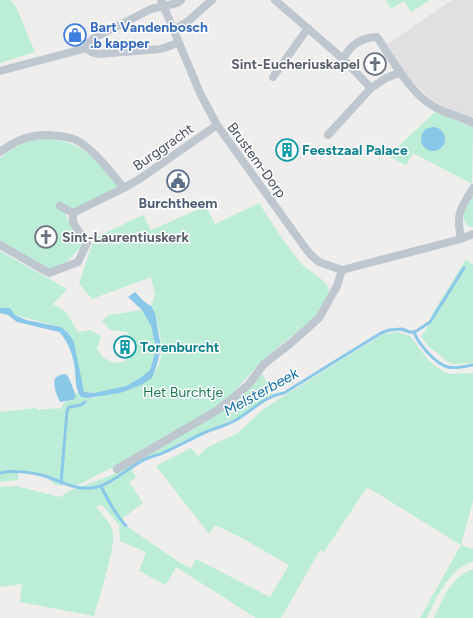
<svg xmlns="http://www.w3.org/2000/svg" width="473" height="618" viewBox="0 0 473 618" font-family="Figtree,sans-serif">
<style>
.education{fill:#e1dfdf}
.green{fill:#bcedd6}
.water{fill:#8ac8e9}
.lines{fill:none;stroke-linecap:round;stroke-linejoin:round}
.stream{stroke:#8ac8e9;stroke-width:3}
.street{stroke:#bec6cf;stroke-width:8}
.labels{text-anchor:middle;stroke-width:3;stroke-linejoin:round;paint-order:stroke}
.shop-label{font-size:14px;font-weight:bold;fill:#366cbe;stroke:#fff;text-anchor:start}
.worship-label{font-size:14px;font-weight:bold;fill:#5b616d;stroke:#fff;text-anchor:end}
.street-label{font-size:14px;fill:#464e5a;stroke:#fff}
.culture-label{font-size:14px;font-weight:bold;fill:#0d838f;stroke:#fff;text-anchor:start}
.service-label{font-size:14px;font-weight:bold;fill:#4e5e75;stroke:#fff}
.park-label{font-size:14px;fill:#197a56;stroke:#fff}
.water-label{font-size:15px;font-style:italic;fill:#0f71a4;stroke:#fff}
</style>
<rect width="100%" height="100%" fill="#f0eeed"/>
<path class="education" d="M 452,0 L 473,0 L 473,119 L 445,107 L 431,99 L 404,73 L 387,44 L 412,28 L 412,27 Z"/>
<path class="green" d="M 0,0 L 10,0 L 16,7 L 35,52 L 0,63 Z
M 386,0 L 430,0 L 411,12 L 404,1 L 391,9 Z
M 435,112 L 473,127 L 472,184 L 413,153 L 406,165 L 388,156 Z
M 48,139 C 85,142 96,161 119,187 L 65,214 L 83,245 L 67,262 L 54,272 L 0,241 L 0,158 L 9,151 L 28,140 Z
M 473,196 L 473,227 C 469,227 467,226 465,222 C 460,213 468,204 473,196 Z
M 259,203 C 272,223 285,244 300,262 C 309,273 322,275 329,289 L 328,296 L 315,317 L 271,353 L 261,362 L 233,393 L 214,408 L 117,465 L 76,486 L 55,485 L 44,474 L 18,473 L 18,480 L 0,482 L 0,412 L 37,408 L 37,410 L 58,408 L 59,410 L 65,402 L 73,400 L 77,392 L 81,397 L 94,398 L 152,378 C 154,372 159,366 160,361 C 164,348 158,318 151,306 L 155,295 L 151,277 L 92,299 L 79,284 L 94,238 L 143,215 L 151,230 L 206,206 L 215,224 Z
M 0,251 L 67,289 L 53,304 L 66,312 L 78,332 L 90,330 L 101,336 L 97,348 L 103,358 L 115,363 L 123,362 L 131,355 L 134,343 L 127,332 L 110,330 L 102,321 L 109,315 L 142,310 L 151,326 L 156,349 L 150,370 L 140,378 L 126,386 L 94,393 L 84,392 L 79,370 L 61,327 L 15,315 L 10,308 L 0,308 Z
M 466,259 L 473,265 L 473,363 L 453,364 L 446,361 L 441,356 L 428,346 L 421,336 L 426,330 L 434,311 Z
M 398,332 L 410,336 L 429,361 L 444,372 L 449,374 L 473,373 L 473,501 L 461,545 L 473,549 L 473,561 C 449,570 437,596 427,618 L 420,618 L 461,545 L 367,487 L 324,552 L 320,550 L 281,618 L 256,618 L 176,567 L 166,585 L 139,571 L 146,552 L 120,541 L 119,525 L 102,505 L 96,507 C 102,515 111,522 113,533 C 115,549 99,598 94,616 L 20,602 L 22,584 L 0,587 L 0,487 L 16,486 L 60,497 L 69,491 L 112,475 L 130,466 L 243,394 L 262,374 L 274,394 L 267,397 L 237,418 L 198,434 L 167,450 L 147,458 L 130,466 L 136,478 L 129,482 L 143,503 L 123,518 L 125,525 L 179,562 L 191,568 L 196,559 L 270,597 L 289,565 L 240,537 L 215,525 L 209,534 L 156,466 L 191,448 L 198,456 L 208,447 L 238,433 L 261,411 L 279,399 L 383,334 Z
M 473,569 L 473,618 L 434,618 C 444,597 450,578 473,569 Z"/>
<path class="water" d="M421 139a12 12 0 1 1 24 0a12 12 0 1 1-24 0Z
M 135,292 L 146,303 L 151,306 L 155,313 L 161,347 L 158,361 L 154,373 L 152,378 L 141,385 L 120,393 L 88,398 L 81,397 C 75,389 76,380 75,370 C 74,358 68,340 59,332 L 17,322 L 8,315 L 0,313 L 0,308 L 10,308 L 15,315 L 26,320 L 61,327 L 68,333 L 74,342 L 84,392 L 94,393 L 126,386 L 140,378 L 150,370 L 156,349 L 151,326 L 142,310 L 128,297 Z
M 66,374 L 69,378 L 76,396 L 73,400 L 60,402 C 56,394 53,386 55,378 L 60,375 Z"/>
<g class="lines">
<path class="stream" d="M 414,332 C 418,343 435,364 448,367 C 455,369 466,366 473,365
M 0,473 C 13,470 32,472 45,476 C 63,482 78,492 97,487 C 116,482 130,465 148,458 C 153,456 159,455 165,452 C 179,446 192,438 206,432 C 215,428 225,426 234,421 C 251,412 264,396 284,393 L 381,333 L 389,330 L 402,329 L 409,332 L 414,332 L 418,330 L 430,322 L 464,268
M 61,483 L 67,411 L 69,407 L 81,405 L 85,402
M 101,486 C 108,501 115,514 126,526"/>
<path class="street" d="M 161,0 L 200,93 L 217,125 L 306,249 L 311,255 L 319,262 L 342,270 L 461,239 L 473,234
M 275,0 L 343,59
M 173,30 L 187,22 L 212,0
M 87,48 L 88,43 L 94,38 L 151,9 L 177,3 L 181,0
M 87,48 L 91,52 L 98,54 L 161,49 L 178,43
M 0,71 L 87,48
M 273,77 L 308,28
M 371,88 L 343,59 C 350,46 361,37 377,37 C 393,60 409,92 433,106 C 446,114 460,116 473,123
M 328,135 L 371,88 L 386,78 L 399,73
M 0,152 C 17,140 27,135 48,135 C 58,136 67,136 76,140 C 95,150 110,172 124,188
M 60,206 L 73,213
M 73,213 L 124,188 L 141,178 L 217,125
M 461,239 C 456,212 460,210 473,188
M 0,245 L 49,273 L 78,262 L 87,243 L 73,223 L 73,213
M 117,469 L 216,411 L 233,398 L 249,384 L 264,364 L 291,343 L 319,318 L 337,286 L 342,270"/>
</g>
<defs>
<g id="shop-ring" transform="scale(1.15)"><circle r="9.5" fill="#fff" stroke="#3f7fe0" stroke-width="1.5"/><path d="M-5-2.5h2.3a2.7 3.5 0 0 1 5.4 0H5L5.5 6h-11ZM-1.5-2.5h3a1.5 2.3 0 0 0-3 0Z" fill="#3f7fe0"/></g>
<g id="church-ring" transform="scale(1.15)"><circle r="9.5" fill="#fff" stroke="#6b7280" stroke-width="1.5"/><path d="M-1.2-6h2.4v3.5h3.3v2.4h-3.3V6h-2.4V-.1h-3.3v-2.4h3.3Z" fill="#6b7280"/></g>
<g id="building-ring" transform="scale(1.15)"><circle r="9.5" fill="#fff" stroke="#0f9aa8" stroke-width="1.5"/><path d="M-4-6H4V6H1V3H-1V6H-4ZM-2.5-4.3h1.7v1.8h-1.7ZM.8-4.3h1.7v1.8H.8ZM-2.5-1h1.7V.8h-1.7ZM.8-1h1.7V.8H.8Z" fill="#0f9aa8"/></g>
<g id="civic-ring" transform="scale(1.15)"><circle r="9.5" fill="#fff" stroke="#5c6f8a" stroke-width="1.5"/><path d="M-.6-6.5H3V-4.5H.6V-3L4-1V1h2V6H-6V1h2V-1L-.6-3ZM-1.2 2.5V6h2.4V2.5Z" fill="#5c6f8a"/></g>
</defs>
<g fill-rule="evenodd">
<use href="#shop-ring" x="75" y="35"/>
<use href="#church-ring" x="375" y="64"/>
<use href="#building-ring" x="287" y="150"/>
<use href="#civic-ring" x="178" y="181"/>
<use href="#church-ring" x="46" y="237"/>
<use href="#building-ring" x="125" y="347"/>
</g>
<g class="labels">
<g class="shop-label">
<text x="90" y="32">Bart Vandenbosch<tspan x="90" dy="16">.b kapper</tspan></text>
</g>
<g class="worship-label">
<text x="360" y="69">Sint-Eucheriuskapel</text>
<text x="62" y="242" text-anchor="start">Sint-Laurentiuskerk</text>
</g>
<g class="street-label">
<text transform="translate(163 147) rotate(-35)" y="5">Burggracht</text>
<text transform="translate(257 160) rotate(54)" y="5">Brustem-Dorp</text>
</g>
<g class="culture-label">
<text x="302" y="155">Feestzaal Palace</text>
<text x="140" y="352">Torenburcht</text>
</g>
<g class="service-label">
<text x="178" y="208">Burchtheem</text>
</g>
<g class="park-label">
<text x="183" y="397">Het Burchtje</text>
</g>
<g class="water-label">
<text transform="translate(261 392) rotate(-29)" y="5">Melsterbeek</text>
</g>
</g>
</svg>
